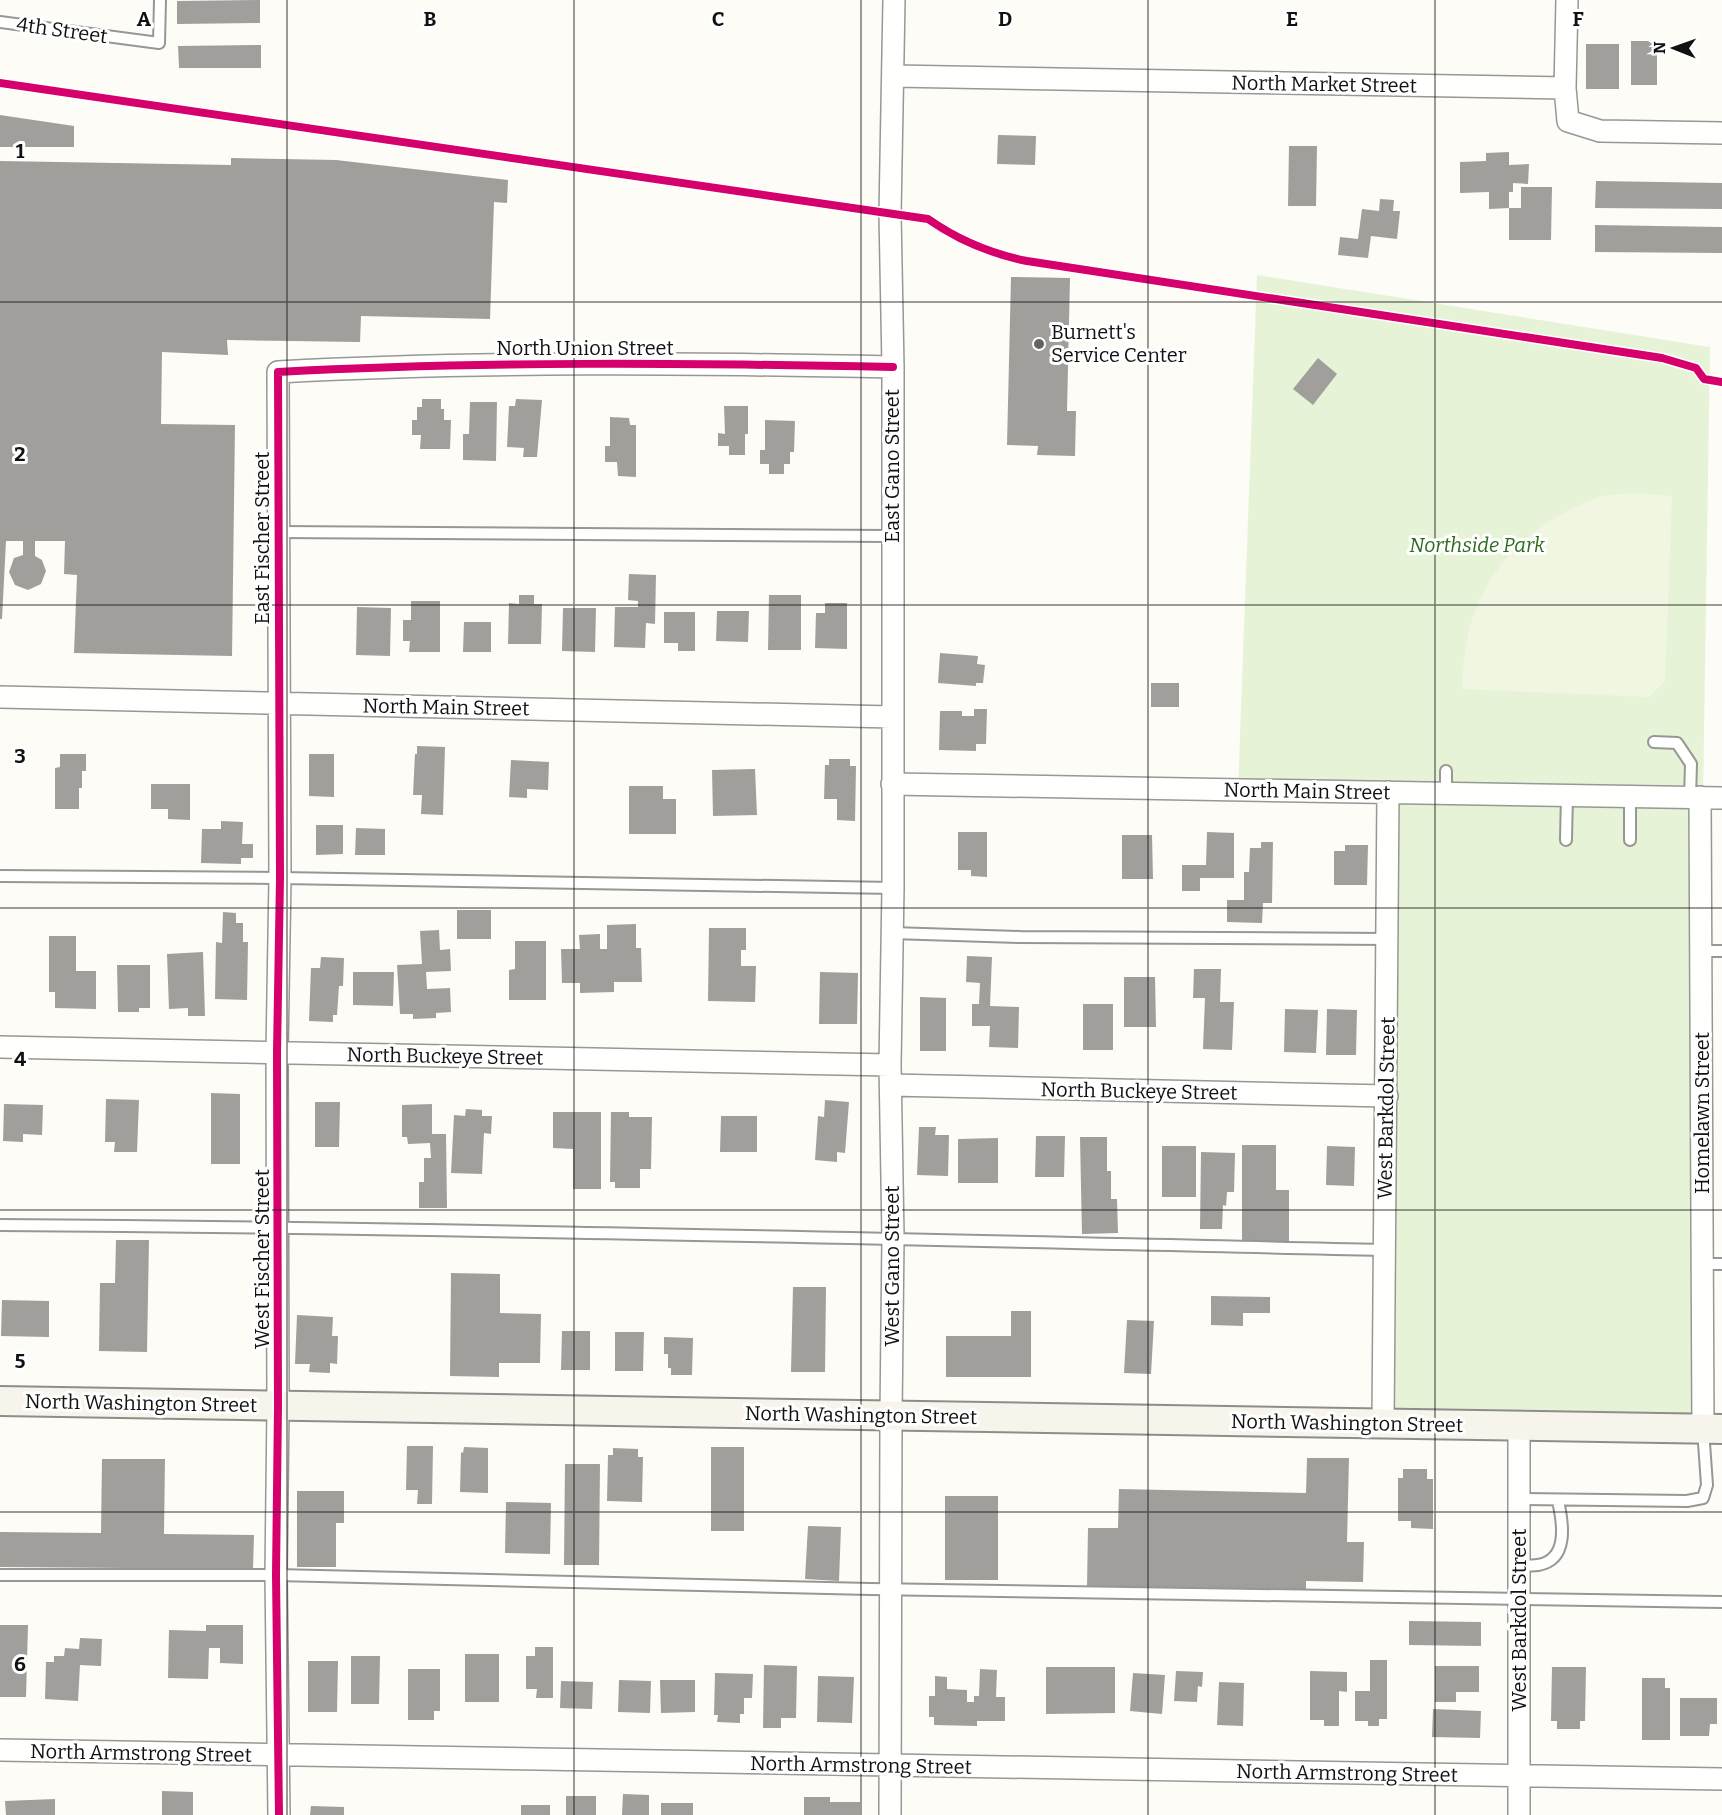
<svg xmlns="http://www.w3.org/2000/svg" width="1722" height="1815" viewBox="0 0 1722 1815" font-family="Bitter,serif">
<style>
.green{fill:#e7f3d7}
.pitch{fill:#f0f6e1}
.building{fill:#a19f9c}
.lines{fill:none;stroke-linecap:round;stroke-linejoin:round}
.service-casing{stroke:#979795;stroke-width:14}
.minor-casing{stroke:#979795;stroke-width:24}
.secondary-casing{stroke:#8e8d8b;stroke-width:32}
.service{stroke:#fffffe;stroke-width:10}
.minor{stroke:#fffffe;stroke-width:21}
.secondary{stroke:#f6f4eb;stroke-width:28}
.cycleway-casing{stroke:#fff;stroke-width:11}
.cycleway{stroke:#d6006c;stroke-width:8}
.grid{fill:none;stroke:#111;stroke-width:1.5;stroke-opacity:0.55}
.poi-dot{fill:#646362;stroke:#fff;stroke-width:2}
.labels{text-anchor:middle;stroke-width:6;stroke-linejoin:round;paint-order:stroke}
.street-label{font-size:20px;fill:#111;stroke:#fff}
.poi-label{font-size:20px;fill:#111;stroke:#fff;text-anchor:start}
.park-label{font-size:20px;font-style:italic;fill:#2f6b1f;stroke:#fff}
.grid-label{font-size:20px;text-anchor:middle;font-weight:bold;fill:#111;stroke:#fff;stroke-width:6;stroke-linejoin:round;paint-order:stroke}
</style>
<rect width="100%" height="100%" fill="#fdfcf7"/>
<path class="green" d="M 1257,275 L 1710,347 L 1703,798 L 1703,1429 L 1383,1424 L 1388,793 L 1238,790 Z"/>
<path class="pitch" d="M 1633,493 L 1672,496 L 1665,681 L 1649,697 L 1462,689 C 1463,665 1465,641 1473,617 C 1489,566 1533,525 1580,505 C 1587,502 1594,498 1602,496 C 1612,494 1623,494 1633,493 Z"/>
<path class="building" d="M 260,0 L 260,23 L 177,24 L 177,1 Z
M 1631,41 L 1657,41 L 1657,85 L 1631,85 Z
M 1586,44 L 1619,44 L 1619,89 L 1586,89 Z
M 261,45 L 261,68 L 179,68 L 178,46 Z
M 0,115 L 74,126 L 74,147 L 0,147 Z
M 998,135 L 1036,136 L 1035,165 L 997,164 Z
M 1289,146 L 1317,146 L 1316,206 L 1288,206 Z
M 1509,152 L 1509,165 L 1529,164 L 1528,184 L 1513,183 L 1513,192 L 1509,192 L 1509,208 L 1489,209 L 1489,192 L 1460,193 L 1460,162 L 1486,161 L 1486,153 Z
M 231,158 L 336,160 L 508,180 L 507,203 L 494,202 L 490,319 L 361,316 L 360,342 L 227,340 L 228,355 L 162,352 L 161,424 L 235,425 L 232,656 L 74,653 L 77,575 L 64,574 L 65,541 L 35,541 L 35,556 L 42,560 L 46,571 L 41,584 L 28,590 L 15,585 L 9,572 L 14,558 L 23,555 L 23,541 L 6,541 L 2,619 L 0,619 L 0,161 L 231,165 Z
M 1596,181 L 1722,183 L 1722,209 L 1595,208 Z
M 1521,187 L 1552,187 L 1551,240 L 1509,240 L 1509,208 L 1521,208 Z
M 1380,199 L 1394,200 L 1393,211 L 1400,211 L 1397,239 L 1371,236 L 1368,258 L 1338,255 L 1340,237 L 1358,239 L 1362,209 L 1379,211 Z
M 1595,225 L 1722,227 L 1722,253 L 1595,252 Z
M 1011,277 L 1070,278 L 1067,411 L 1076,411 L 1075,456 L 1037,455 L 1038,446 L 1007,445 Z
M 1318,358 L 1337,374 L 1313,405 L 1293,389 Z
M 422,399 L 441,399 L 441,409 L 444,409 L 444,420 L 451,420 L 450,449 L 420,449 L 421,435 L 412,435 L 412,420 L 417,420 L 417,407 L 422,407 Z
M 516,399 L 542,400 L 537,457 L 523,457 L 524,448 L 507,447 L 509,406 L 515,406 Z
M 470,402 L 497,402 L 496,461 L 463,460 L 463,434 L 469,434 Z
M 724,406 L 748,406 L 748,434 L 745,434 L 745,455 L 729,455 L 729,446 L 718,446 L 718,433 L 725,434 Z
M 610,417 L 629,418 L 630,425 L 636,425 L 636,477 L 618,476 L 617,462 L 605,462 L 605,446 L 610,446 Z
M 765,420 L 795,421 L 794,452 L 790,452 L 790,464 L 784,464 L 784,474 L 769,474 L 769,464 L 760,464 L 760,450 L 765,450 Z
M 629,574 L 656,575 L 655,624 L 646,623 L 645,648 L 614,647 L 615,607 L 638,607 L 638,601 L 628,600 Z
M 519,595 L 534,595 L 534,604 L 542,604 L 541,644 L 508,644 L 509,603 L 519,604 Z
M 769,595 L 801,595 L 801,650 L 768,650 Z
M 411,601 L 440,601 L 440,652 L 409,652 L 410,641 L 403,641 L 403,620 L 411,620 Z
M 825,603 L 847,603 L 847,649 L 815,648 L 816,613 L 825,613 Z
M 357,607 L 391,608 L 390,656 L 356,655 Z
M 563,608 L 596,608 L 595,652 L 562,651 Z
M 717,611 L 749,611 L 748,642 L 716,641 Z
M 664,612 L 695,612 L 695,651 L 678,651 L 678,643 L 664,643 Z
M 464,622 L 491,622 L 491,652 L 463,652 Z
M 940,653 L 978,656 L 977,664 L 985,665 L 983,683 L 976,683 L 976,686 L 938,683 Z
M 1151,683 L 1179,683 L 1179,707 L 1151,707 Z
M 974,709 L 987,709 L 986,744 L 976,744 L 976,751 L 939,750 L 940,711 L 962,711 L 962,716 L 974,716 Z
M 417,746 L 445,747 L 443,815 L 421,814 L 422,795 L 413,795 L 415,754 L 417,754 Z
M 60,754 L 86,754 L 86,771 L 82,771 L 82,788 L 79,788 L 79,809 L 55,809 L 55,768 L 60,767 Z
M 309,754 L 334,754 L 334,797 L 309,796 Z
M 829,759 L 850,759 L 850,766 L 856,766 L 855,821 L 837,820 L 837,799 L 824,799 L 825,765 L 829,765 Z
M 511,760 L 549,762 L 548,790 L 527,789 L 527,798 L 509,797 Z
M 755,769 L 757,815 L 713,816 L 712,770 Z
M 151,784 L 190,784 L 190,820 L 168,819 L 168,809 L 151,809 Z
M 629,786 L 663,786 L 663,799 L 676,799 L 676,834 L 629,834 Z
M 221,821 L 243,822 L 242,844 L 253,844 L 253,858 L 241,858 L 241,864 L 201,863 L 202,829 L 221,829 Z
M 316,825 L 343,825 L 343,854 L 316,855 Z
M 356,828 L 385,829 L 385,855 L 355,855 Z
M 958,832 L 987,832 L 987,877 L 971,876 L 971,870 L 958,870 Z
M 1207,832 L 1234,833 L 1234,878 L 1200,878 L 1200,891 L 1182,891 L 1182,865 L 1206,865 Z
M 1122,835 L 1152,835 L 1153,879 L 1122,879 Z
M 1261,842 L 1273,842 L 1272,903 L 1263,903 L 1262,923 L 1227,922 L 1227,900 L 1244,900 L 1244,872 L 1249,872 L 1250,848 L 1261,848 Z
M 1345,845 L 1368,845 L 1367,885 L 1334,885 L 1334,851 L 1345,851 Z
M 457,910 L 491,910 L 491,939 L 457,939 Z
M 223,912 L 236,913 L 236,923 L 243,923 L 243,942 L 248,942 L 247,1000 L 215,999 L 216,942 L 222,943 Z
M 636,924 L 636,948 L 641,948 L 642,982 L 614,982 L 614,992 L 580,993 L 580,983 L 562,983 L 561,949 L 580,949 L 579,935 L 600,934 L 600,949 L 607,949 L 607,925 Z
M 709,928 L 746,928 L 746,950 L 741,950 L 741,966 L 756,966 L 755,1002 L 708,1001 Z
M 439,930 L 440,950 L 450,949 L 451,971 L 426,972 L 427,989 L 450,988 L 451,1012 L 436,1013 L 436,1018 L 413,1019 L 413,1014 L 400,1014 L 397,965 L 422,964 L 420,931 Z
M 49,936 L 76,936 L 76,971 L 96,971 L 96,1009 L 55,1008 L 55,992 L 49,992 Z
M 515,941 L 546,941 L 546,1000 L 509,1000 L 509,970 L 515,969 Z
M 203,952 L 205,1016 L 188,1016 L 188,1008 L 169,1009 L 167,954 Z
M 967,956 L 992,957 L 990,1006 L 1019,1007 L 1018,1048 L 989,1047 L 990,1026 L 972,1026 L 972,1004 L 979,1004 L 980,983 L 966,982 Z
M 321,957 L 344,958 L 343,986 L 339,986 L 337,1015 L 333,1015 L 333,1022 L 309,1021 L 311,968 L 320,968 Z
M 117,965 L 150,965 L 150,1008 L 139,1008 L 139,1012 L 118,1012 Z
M 1194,969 L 1221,969 L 1220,1002 L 1234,1002 L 1232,1050 L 1203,1049 L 1205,998 L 1193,998 Z
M 353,972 L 394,972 L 393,1006 L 353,1005 Z
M 820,972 L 858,973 L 857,1024 L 819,1024 Z
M 1124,977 L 1155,977 L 1156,1027 L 1124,1027 Z
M 920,997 L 946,998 L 946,1051 L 920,1051 Z
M 1083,1004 L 1113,1004 L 1113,1050 L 1083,1050 Z
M 1285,1009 L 1318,1010 L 1316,1053 L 1284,1052 Z
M 1327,1009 L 1357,1010 L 1356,1055 L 1326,1055 Z
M 211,1093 L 240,1094 L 240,1164 L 211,1164 Z
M 106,1099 L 139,1100 L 137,1152 L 114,1152 L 115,1142 L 105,1142 Z
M 825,1100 L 849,1102 L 845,1153 L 837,1152 L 837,1162 L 815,1160 L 818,1116 L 824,1117 Z
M 315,1102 L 340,1102 L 339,1147 L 315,1147 Z
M 4,1104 L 43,1105 L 42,1135 L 23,1134 L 23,1142 L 3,1141 Z
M 432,1104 L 432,1134 L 446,1134 L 447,1208 L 419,1208 L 419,1182 L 424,1182 L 424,1158 L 431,1158 L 430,1143 L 408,1144 L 407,1137 L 402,1137 L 402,1105 Z
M 466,1109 L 482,1110 L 482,1116 L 492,1116 L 491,1134 L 484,1133 L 482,1174 L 451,1173 L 454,1115 L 465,1116 Z
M 553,1112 L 601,1112 L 601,1189 L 573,1189 L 573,1149 L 553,1148 Z
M 611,1112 L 629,1112 L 629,1117 L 652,1117 L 651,1169 L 640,1169 L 640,1188 L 615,1188 L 615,1182 L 610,1182 Z
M 721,1116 L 757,1116 L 757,1152 L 720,1152 Z
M 919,1127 L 936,1127 L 935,1135 L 949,1135 L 948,1176 L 917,1175 Z
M 1036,1136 L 1065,1136 L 1064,1177 L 1035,1177 Z
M 1080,1137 L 1107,1137 L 1107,1171 L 1111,1171 L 1111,1199 L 1117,1199 L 1118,1233 L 1082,1234 Z
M 998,1138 L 998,1183 L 958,1183 L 958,1139 Z
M 1242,1145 L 1276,1145 L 1276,1190 L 1289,1190 L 1289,1241 L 1242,1241 Z
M 1162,1146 L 1196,1146 L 1196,1197 L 1162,1197 Z
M 1327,1146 L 1355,1147 L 1354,1186 L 1326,1185 Z
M 1201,1152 L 1235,1153 L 1234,1192 L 1227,1192 L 1226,1206 L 1223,1205 L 1222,1229 L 1200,1229 Z
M 116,1240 L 149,1240 L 147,1352 L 99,1351 L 100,1283 L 115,1283 Z
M 451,1273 L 500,1274 L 500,1313 L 541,1314 L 540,1363 L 499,1363 L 499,1377 L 450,1376 Z
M 793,1287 L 826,1287 L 825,1372 L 791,1372 Z
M 1211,1296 L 1270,1297 L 1270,1313 L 1243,1313 L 1243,1326 L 1211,1325 Z
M 2,1300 L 49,1301 L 49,1337 L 1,1336 Z
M 1011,1311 L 1031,1311 L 1031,1377 L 946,1377 L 946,1336 L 1011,1336 Z
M 297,1315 L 333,1317 L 332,1336 L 338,1336 L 337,1364 L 330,1363 L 330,1373 L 309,1372 L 310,1364 L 295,1364 Z
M 1127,1320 L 1154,1321 L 1151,1374 L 1124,1373 Z
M 562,1331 L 590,1331 L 590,1370 L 561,1370 Z
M 615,1332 L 644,1332 L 643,1371 L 615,1371 Z
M 664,1337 L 693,1338 L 692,1375 L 671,1375 L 671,1368 L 668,1368 L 668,1354 L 664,1354 Z
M 407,1446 L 433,1446 L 432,1504 L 417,1504 L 418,1490 L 406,1490 Z
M 464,1447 L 488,1448 L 488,1493 L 460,1492 L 461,1452 L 463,1453 Z
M 711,1447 L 744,1447 L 744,1531 L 711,1531 Z
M 613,1448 L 638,1449 L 638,1457 L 643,1457 L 642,1502 L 607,1501 L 608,1455 L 613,1455 Z
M 1307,1458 L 1349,1458 L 1347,1542 L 1364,1542 L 1363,1582 L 1306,1581 L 1306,1591 L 1087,1587 L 1088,1528 L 1118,1528 L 1119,1489 L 1306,1493 Z
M 102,1459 L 165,1459 L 164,1534 L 254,1535 L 253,1569 L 0,1567 L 0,1532 L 101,1533 Z
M 565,1464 L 600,1464 L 599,1565 L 564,1565 Z
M 1403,1469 L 1427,1469 L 1427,1479 L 1433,1479 L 1433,1529 L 1411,1528 L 1411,1521 L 1398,1521 L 1398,1478 L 1403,1478 Z
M 297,1491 L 344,1491 L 344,1523 L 336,1523 L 336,1567 L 297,1567 Z
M 945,1496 L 998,1496 L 998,1580 L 945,1580 Z
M 506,1502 L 551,1503 L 550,1554 L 505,1553 Z
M 808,1526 L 841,1527 L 839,1581 L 805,1579 Z
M 1409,1621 L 1481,1622 L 1481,1646 L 1409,1645 Z
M 0,1625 L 28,1625 L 26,1697 L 0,1697 Z
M 206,1625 L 243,1625 L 243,1664 L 220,1663 L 220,1648 L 209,1648 L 208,1679 L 168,1678 L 169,1630 L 206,1631 Z
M 80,1638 L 102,1639 L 101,1666 L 80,1665 L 78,1701 L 45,1699 L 46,1662 L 54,1662 L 54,1656 L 64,1656 L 65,1648 L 79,1649 Z
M 535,1647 L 553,1647 L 553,1698 L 536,1698 L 537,1689 L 526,1689 L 526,1656 L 535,1656 Z
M 465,1654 L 499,1654 L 499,1702 L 465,1702 Z
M 351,1656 L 380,1656 L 379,1704 L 351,1704 Z
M 1370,1660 L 1387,1660 L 1387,1719 L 1379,1719 L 1379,1726 L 1368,1726 L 1368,1721 L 1355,1721 L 1355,1691 L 1370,1691 Z
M 308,1661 L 338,1661 L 337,1712 L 308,1712 Z
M 764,1665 L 797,1666 L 796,1718 L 781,1718 L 781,1728 L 763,1728 Z
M 1435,1666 L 1479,1666 L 1479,1692 L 1456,1692 L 1456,1702 L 1435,1702 Z
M 1046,1667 L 1115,1667 L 1115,1713 L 1046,1714 Z
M 1552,1667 L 1586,1667 L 1585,1721 L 1580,1721 L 1580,1729 L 1557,1729 L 1557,1721 L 1551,1721 Z
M 408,1669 L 440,1669 L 440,1711 L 434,1711 L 434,1720 L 408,1720 Z
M 980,1669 L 997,1670 L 996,1697 L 1005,1697 L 1005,1721 L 977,1721 L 977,1726 L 934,1725 L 934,1717 L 929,1717 L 929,1696 L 935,1696 L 935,1676 L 947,1677 L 947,1689 L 967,1690 L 967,1702 L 974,1702 L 974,1696 L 979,1696 Z
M 1176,1671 L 1203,1672 L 1202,1687 L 1198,1686 L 1197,1702 L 1174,1701 Z
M 1310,1671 L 1347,1672 L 1347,1692 L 1339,1691 L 1339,1726 L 1324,1726 L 1324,1720 L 1310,1720 Z
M 715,1673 L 753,1674 L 752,1698 L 744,1698 L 744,1714 L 740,1714 L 740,1723 L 717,1722 L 718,1715 L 714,1715 Z
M 1133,1673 L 1165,1675 L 1162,1714 L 1130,1711 Z
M 818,1676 L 854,1677 L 852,1723 L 817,1722 Z
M 1642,1678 L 1665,1678 L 1665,1688 L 1670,1688 L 1670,1740 L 1642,1740 Z
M 619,1680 L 651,1681 L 650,1713 L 618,1712 Z
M 660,1680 L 695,1680 L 695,1712 L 661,1713 Z
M 561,1681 L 593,1682 L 592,1709 L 560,1708 Z
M 1219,1682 L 1244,1683 L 1243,1726 L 1217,1725 Z
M 1680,1698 L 1717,1698 L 1717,1724 L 1710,1724 L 1709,1736 L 1680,1736 Z
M 1433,1709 L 1481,1711 L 1480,1738 L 1432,1737 Z
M 162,1791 L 193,1792 L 193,1815 L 162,1815 Z
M 623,1794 L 649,1795 L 649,1815 L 622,1815 Z
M 566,1796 L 596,1796 L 596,1815 L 566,1815 Z
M 804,1797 L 830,1797 L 830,1802 L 860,1802 L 860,1815 L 804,1815 Z
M 55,1799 L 55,1815 L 6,1815 L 5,1801 Z
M 661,1803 L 693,1803 L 693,1815 L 661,1815 Z
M 521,1805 L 550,1805 L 550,1815 L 521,1815 Z
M 311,1806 L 344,1807 L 344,1815 L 310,1815 Z"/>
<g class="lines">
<g class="service-casing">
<path id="service" d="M 0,22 L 159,43 L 160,0
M 278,532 L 891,536
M 1654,742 L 1677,743 L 1691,764 L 1690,797
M 1446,793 L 1446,771
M 1566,840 L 1567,795
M 1630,840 L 1630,796
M 0,876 L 280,878 L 893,888
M 892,933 L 1020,937 L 1389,939
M 1700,951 L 1722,951
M 0,1225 C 462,1228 923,1240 1385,1250
M 1703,1264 L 1722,1264
M 1519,1499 L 1687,1501 L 1703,1498 L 1707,1485 L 1703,1429
M 1518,1565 C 1525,1565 1532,1566 1538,1565 C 1569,1560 1563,1523 1558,1501
M 0,1575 L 276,1575 L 870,1589 L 1722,1602"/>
</g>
<g class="minor-casing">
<path id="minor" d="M 1567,0 L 1565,88 L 1568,121 L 1600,131 L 1722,133
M 894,76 L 1565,88
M 0,697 L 892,717
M 892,784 L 1722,798
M 1700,797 L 1703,1429
M 0,1047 L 890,1065
M 891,1085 L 1387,1096
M 1383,1424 L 1388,792
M 0,1750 L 1722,1779
M 279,1815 L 276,1575 L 278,1406 L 277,1052 L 280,878 L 278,372 C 483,361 688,363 893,367
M 890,1815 L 891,1416 L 893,1237 L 890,1065 L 893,888 L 893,367 L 890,214 L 894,0
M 1519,1815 L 1519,1426"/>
</g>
<g class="secondary-casing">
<path id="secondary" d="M 0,1401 L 1722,1429"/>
</g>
<use href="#service" class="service"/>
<use href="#minor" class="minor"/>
<use href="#secondary" class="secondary"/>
<g class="cycleway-casing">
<path id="cycleway" d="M 0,83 L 928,219 C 958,240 992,254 1027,261 L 1662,358 L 1696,368 L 1704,379 L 1722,382
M 279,1815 L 276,1575 L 278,1406 L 277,1052 L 280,878 L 278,372 C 483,361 688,363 893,367"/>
</g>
<use href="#cycleway" class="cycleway"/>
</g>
<path class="grid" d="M 287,0 L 287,1815M 574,0 L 574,1815M 861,0 L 861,1815M 1148,0 L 1148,1815M 1435,0 L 1435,1815M 0,302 L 1722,302M 0,605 L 1722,605M 0,908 L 1722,908M 0,1210 L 1722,1210M 0,1512 L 1722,1512"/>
<circle class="poi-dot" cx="1039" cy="344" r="6"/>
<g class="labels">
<g class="street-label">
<text transform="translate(62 30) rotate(8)" y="7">4th Street</text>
<text transform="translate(1324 84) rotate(1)" y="7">North Market Street</text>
<text x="585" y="355">North Union Street</text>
<text transform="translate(892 466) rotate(-90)" y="7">East Gano Street</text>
<text transform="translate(262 538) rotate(-90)" y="7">East Fischer Street</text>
<text transform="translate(446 707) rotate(1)" y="7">North Main Street</text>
<text transform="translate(1307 791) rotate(1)" y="7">North Main Street</text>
<text transform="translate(445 1056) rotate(1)" y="7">North Buckeye Street</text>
<text transform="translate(1139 1091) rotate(1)" y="7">North Buckeye Street</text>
<text transform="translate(1386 1108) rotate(-89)" y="7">West Barkdol Street</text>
<text transform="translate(1702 1113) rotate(-90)" y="7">Homelawn Street</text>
<text transform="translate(262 1259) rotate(-90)" y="7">West Fischer Street</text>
<text transform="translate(892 1266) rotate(-90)" y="7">West Gano Street</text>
<text transform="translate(141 1403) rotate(1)" y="7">North Washington Street</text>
<text transform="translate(861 1415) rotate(1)" y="7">North Washington Street</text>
<text transform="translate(1347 1423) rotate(1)" y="7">North Washington Street</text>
<text transform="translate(1519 1620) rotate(-90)" y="7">West Barkdol Street</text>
<text transform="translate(141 1753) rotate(1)" y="7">North Armstrong Street</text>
<text transform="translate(861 1765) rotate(1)" y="7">North Armstrong Street</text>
<text transform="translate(1347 1773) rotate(1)" y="7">North Armstrong Street</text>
</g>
<g class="poi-label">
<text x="1051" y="339">Burnett's<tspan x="1051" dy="23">Service Center</tspan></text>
</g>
<g class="park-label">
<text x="1477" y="552">Northside Park</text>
</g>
</g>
<g class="grid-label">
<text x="144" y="26">A</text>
<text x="430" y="26">B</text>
<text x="718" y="26">C</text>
<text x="1005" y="26">D</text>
<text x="1292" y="26">E</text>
<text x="1578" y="26">F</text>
<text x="20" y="158">1</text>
<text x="20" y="461">2</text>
<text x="20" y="763">3</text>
<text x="20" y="1066">4</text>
<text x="20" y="1368">5</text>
<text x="20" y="1671">6</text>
</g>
<g transform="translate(1674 48) rotate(271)" stroke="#ffffff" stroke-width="4.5" paint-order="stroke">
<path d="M0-4.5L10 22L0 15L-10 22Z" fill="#111111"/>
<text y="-9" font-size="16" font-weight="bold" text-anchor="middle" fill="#111111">N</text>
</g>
</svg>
